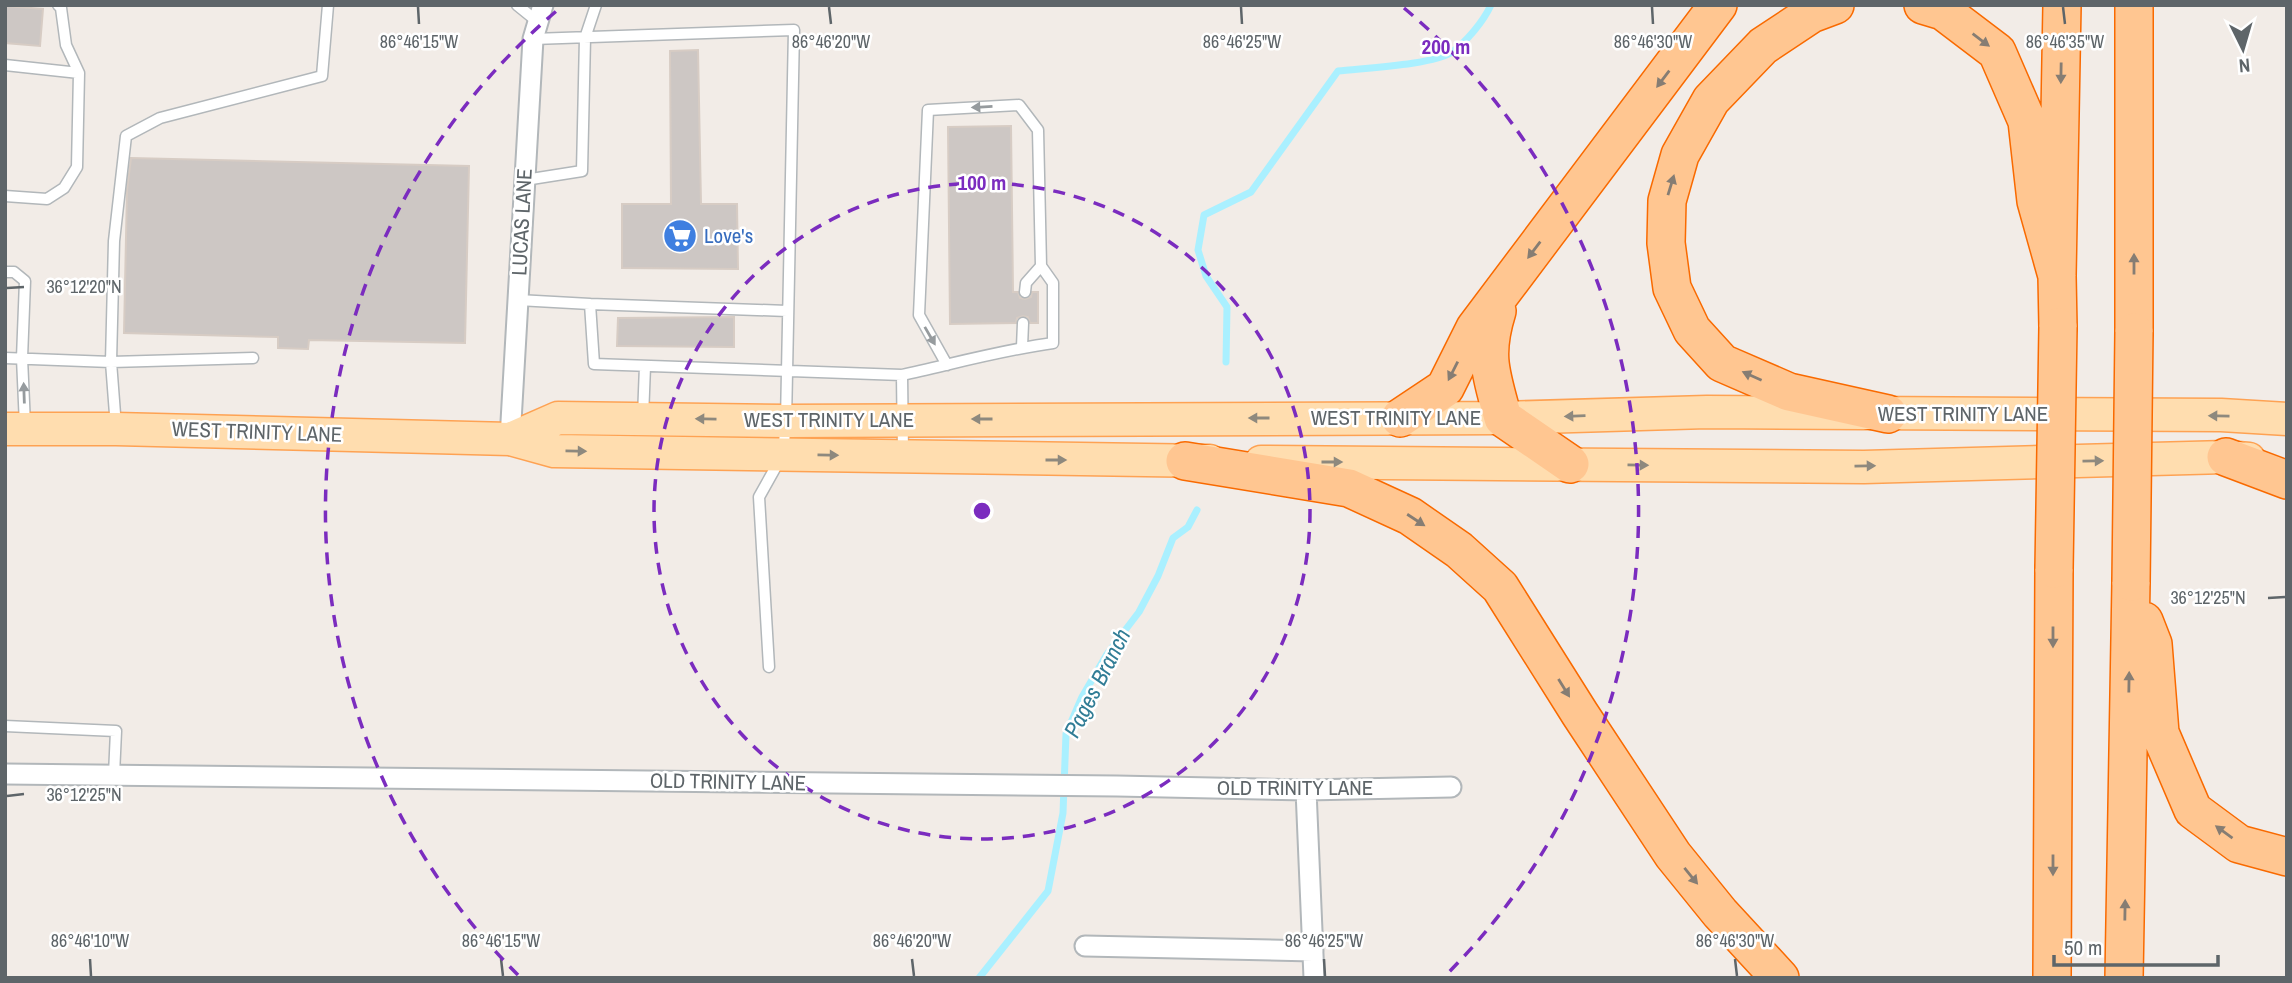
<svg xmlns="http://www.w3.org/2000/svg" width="2292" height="983" viewBox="0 0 2292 983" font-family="'Archivo Narrow',sans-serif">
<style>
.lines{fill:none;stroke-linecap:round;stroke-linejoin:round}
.stream{stroke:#aaf0ff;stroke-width:7}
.building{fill:#cdc7c4;stroke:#d7ccc4;stroke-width:2}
.lane-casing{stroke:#b2b7ba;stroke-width:13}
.street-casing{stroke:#b2b7ba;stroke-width:23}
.primary-casing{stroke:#fea253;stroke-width:35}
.highway-casing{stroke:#f96a00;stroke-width:40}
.lane{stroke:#fff;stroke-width:10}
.street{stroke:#fff;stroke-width:19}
.primary{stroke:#ffddaf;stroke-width:32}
.highway{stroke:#ffc691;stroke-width:37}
.highway-bridge-casing{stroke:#f96a00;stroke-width:40;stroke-linecap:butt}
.highway-bridge{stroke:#ffc691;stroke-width:37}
.oneway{fill:#867d73}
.oneway2{fill:#969b9e}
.oneway3{fill:#8e897e}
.ticks{fill:none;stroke:#5e6569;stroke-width:2.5}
.ring{fill:none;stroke:#7b2cbf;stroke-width:3.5;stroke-dasharray:12 9}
.labels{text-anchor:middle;stroke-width:5;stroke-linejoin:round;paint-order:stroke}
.street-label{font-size:21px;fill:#5e6569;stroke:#fff}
.shop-label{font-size:21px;fill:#366cbe;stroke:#fff;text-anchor:start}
.water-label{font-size:23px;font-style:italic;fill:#317d96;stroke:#fff}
.ticks-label{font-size:18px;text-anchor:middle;fill:#5e6569;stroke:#fff;stroke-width:5;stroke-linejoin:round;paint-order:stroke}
.centre{fill:#7b2cbf;stroke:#fff;stroke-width:3.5}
.ring-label{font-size:21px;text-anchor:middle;font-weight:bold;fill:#7b2cbf;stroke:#fff;stroke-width:5;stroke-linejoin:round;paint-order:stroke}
</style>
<rect width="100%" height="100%" fill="#f2ece7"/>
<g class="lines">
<path class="stream" d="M 1226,362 L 1227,307 L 1206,276 L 1198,250 L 1204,215 L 1251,192 L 1338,71 C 1362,68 1434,65 1452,52 C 1467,41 1483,22 1491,5
M 979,978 L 1048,891 L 1063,813 L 1066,734 L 1082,697 L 1107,654 L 1139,612 L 1158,576 L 1173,538 L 1188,527 L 1197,510"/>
</g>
<path class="building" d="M 5,6 L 43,9 L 40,46 L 5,43 Z
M 698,50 L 701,204 L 737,204 L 738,269 L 622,268 L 622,204 L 671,204 L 670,51 Z
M 1011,126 L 1013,292 L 1018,292 L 1020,298 L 1025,299 L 1031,297 L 1032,292 L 1038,292 L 1038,323 L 1030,323 L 1028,317 L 1023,316 L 1017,318 L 1016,323 L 950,324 L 948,127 Z
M 131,158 L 469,166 L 465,343 L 309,340 L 308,349 L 278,348 L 278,337 L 124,333 L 127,190 Z
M 734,317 L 734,347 L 617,346 L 618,318 Z"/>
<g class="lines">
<g class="lane-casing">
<path id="lane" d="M 517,5 L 538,22
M 533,39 L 794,30 L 786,421 L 783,454 L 759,497 L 769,667
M 5,65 L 79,73
M 525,180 L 582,171 L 585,38 L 596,5
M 5,196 L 47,199 L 64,188 L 77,167 L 79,73 L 66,45 L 61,8 L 58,5
M 5,272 L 14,272 L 25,281 L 22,358 L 25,425
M 1025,292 L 1026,283 L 1041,266
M 518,300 L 590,304 L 594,364 L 902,375 L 903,453
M 590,304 L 787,311
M 1022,347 L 1023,323
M 5,358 L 111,362 L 116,427
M 253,358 L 111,362 L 114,241 L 126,136 L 160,118 L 322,76 L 328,5
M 902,375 C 952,364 1002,350 1053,343 L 1053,283 L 1041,266 L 1038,130 L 1019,105 L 928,110 L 919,315 L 947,365
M 643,417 L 645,366
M 5,726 L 116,731 L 114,775"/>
</g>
<g class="street-casing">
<path id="street" d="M 510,439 L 533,39 L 543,5
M 5,774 L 1117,786 L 1306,790 L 1451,787
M 1306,790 L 1314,978
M 1085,946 L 1313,951"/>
</g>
<g class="primary-casing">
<path id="primary" d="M 5,429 L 116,429 L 510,439 L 554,451 L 1210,461
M 510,439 L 558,418 L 786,421 L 1503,418 L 1707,412 L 2221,415 L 2287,419
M 1261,462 L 1864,467 L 2226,457 L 2249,459"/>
</g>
<g class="highway-casing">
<path id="highway" d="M 1835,5 L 1811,14 L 1763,46 L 1711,100 L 1680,155 L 1667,201 L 1666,243 L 1672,288 L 1692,330 L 1722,363 L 1789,392 L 1888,414
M 1923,5 L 1943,11 L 1997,52 L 2027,121 L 2036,201 L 2057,276
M 2134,5 L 2134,332
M 1497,311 C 1483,356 1491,374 1503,418 L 1570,464
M 2058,327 L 2057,276 L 2062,5
M 1400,418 L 1445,388 L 1475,328 L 1718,5
M 2226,457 L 2287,480
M 1185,461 L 1349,488 L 1410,516 L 1459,550 L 1500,587 L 1580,714 L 1673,855 L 1720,913 L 1780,978
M 2144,621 L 2153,644 L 2160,733 L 2193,810 L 2239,844 L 2287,857
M 2052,978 L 2054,569
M 2124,978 L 2131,582"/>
</g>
<use href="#lane" class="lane"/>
<use href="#street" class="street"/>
<use href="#primary" class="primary"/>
<use href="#highway" class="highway"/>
<g class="highway-bridge-casing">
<path id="highway-bridge" d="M 2054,569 L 2058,327
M 2131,582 L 2134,332"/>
</g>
<use href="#highway-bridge" class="highway-bridge"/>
</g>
<defs><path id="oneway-solid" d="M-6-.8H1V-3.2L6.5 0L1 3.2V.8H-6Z" transform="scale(1.75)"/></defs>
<g class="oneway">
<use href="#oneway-solid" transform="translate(1981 40) rotate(37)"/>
<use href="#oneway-solid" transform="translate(2061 73) rotate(91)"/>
<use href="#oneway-solid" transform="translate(1663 79) rotate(127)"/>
<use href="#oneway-solid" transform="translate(1671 185) rotate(-73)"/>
<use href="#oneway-solid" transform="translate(1534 250) rotate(127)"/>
<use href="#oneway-solid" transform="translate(2134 264) rotate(-90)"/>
<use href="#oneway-solid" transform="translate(1453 371) rotate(117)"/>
<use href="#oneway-solid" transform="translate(1752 376) rotate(-156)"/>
<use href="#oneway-solid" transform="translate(1416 520) rotate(33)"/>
<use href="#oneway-solid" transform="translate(2053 637) rotate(90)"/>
<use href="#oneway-solid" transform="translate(2129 682) rotate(-89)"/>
<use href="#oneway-solid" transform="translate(1564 688) rotate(58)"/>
<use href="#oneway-solid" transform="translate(2224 832) rotate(-144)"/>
<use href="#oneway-solid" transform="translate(2053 865) rotate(90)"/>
<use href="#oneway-solid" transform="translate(1691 876) rotate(51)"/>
<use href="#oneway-solid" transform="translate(2125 910) rotate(-89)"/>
</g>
<g class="oneway2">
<use href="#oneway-solid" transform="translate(982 107) rotate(177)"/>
<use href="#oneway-solid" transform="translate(930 336) rotate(60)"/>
<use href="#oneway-solid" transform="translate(24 393) rotate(-92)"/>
</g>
<g class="oneway3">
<use href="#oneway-solid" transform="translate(1575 416) rotate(178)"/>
<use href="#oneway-solid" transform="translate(2219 416) rotate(-179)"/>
<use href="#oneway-solid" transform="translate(1259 418) rotate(180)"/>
<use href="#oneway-solid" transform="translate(706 419) rotate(-179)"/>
<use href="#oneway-solid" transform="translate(982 419) rotate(180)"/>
<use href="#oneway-solid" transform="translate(576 451) rotate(1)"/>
<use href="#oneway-solid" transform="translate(828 455) rotate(1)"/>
<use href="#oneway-solid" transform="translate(1056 460)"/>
<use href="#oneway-solid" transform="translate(2093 461) rotate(-1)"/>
<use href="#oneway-solid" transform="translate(1332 462)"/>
<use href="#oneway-solid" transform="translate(1638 465) rotate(1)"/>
<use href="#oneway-solid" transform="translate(1865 466) rotate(-1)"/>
</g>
<path class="ticks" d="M 418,7 L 419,24M 829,7 L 831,24M 1241,7 L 1242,24M 1652,7 L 1653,24M 2063,7 L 2065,24M 7,288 L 24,287M 2268,598 L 2285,597M 7,796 L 24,794M 90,959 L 91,976M 501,959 L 503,976M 912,959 L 914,976M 1324,959 L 1325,976M 1735,959 L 1737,976"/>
<g class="ring">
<circle cx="982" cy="511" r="328"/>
<path d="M518 975A656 656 0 0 1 560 8M1404 8A656 656 0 0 1 1446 975"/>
</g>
<defs>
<g id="supermarket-disc" transform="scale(1.75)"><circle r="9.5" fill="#3f7fe0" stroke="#fff"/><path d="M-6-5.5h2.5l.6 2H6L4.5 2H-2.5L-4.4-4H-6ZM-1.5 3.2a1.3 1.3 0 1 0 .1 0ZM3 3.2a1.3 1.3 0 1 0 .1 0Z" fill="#fff"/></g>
</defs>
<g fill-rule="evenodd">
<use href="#supermarket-disc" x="680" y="236"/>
</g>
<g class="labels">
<g class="street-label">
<text transform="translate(522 222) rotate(-87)" y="7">LUCAS LANE</text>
<text x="1963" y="421">WEST TRINITY LANE</text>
<text x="1396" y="425">WEST TRINITY LANE</text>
<text x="829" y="427">WEST TRINITY LANE</text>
<text transform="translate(257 432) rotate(2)" y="7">WEST TRINITY LANE</text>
<text transform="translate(728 782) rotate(1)" y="7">OLD TRINITY LANE</text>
<text x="1295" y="795">OLD TRINITY LANE</text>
</g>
<g class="shop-label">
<text x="704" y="243">Love's</text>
</g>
<g class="water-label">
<text transform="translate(1097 683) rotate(-63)" y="8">Pages Branch</text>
</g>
</g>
<g class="ticks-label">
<text x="419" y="48">86°46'15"W</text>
<text x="831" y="48">86°46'20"W</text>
<text x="1242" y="48">86°46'25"W</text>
<text x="1653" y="48">86°46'30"W</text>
<text x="2065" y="48">86°46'35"W</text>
<text x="84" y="293">36°12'20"N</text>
<text x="2208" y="604">36°12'25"N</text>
<text x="84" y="801">36°12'25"N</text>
<text x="90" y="947">86°46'10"W</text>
<text x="501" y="947">86°46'15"W</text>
<text x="912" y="947">86°46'20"W</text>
<text x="1324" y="947">86°46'25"W</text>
<text x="1735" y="947">86°46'30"W</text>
</g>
<circle cx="982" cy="511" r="10" class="centre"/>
<g class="ring-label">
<text x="1446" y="54">200 m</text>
<text x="982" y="190">100 m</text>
</g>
<rect width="2292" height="983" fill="none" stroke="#5e6569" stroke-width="14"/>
<g transform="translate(2243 49) rotate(175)" stroke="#ffffff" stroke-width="5" paint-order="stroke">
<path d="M0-5L12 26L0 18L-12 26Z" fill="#5e6569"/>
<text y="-10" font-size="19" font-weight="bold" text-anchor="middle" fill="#5e6569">N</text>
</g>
<path d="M2054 955v10h164v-10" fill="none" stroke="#5e6569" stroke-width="3.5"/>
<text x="2064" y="955" font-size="21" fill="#5e6569" stroke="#ffffff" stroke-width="5" paint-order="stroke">50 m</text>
</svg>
